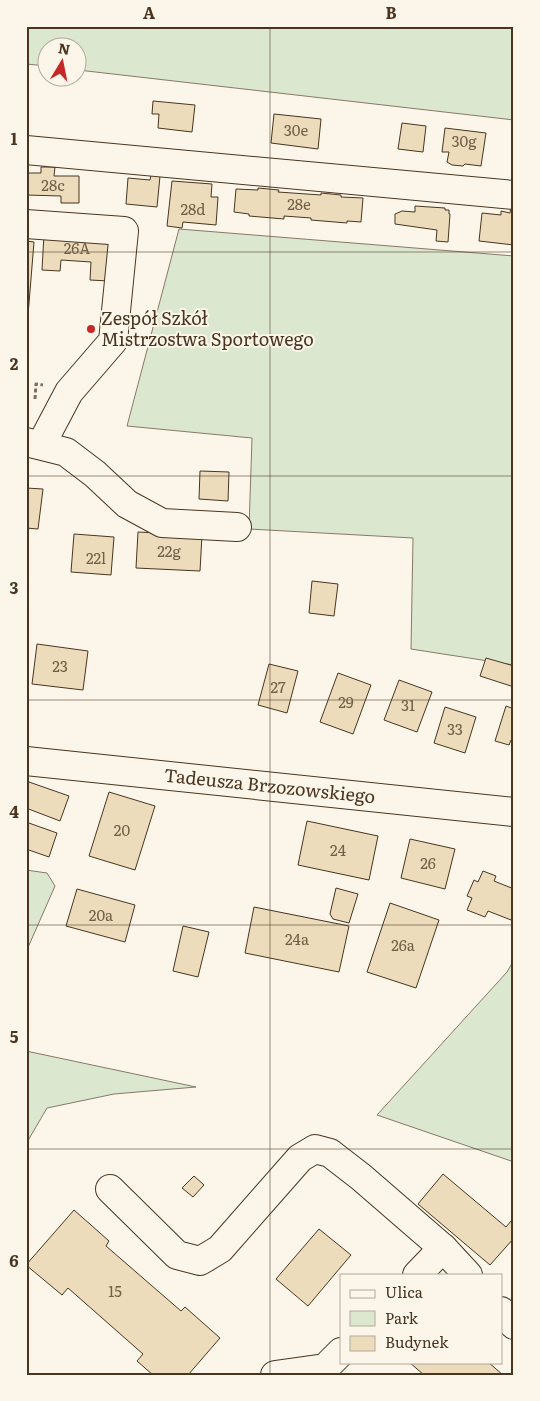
<svg xmlns="http://www.w3.org/2000/svg" width="540" height="1401" viewBox="0 0 540 1401" font-family="Literata,serif">
<style>
.green{fill:#dce7d0;stroke:#887966}
.building{fill:#ecdcbc;stroke:#4a3520}
.lines{fill:none;stroke-linecap:round;stroke-linejoin:round}
.minor-casing{stroke:#4a3520;stroke-width:30}
.path{stroke:#7f6f5c;stroke-width:3;stroke-dasharray:4 2.5;stroke-linecap:butt}
.minor{stroke:#fbf6e9;stroke-width:28}
.grid{fill:none;stroke:#4a3520;stroke-width:1;stroke-opacity:0.55}
.poi-dot{fill:#c62828;stroke:#fbf6e9;stroke-width:2}
.labels{text-anchor:middle;stroke-width:4;stroke-linejoin:round;paint-order:stroke}
.number-label{font-size:15px;fill:#725f47}
.poi-label{font-size:18px;fill:#4a3520;stroke:#fbf6e9;text-anchor:start}
.street-label{font-size:18px;fill:#4a3520;stroke:#fbf6e9}
.neatline{fill:none;stroke:#4a3520;stroke-width:2}
.grid-label{font-size:16px;text-anchor:middle;font-weight:bold;fill:#4a3520}
</style>
<rect width="100%" height="100%" fill="#fbf6e9"/>
<path class="green" d="M 26,26 L 514,26 L 514,120 L 78,70 L 78,48 L 48,48 L 47,66 L 26,64 Z
M 179,229 L 514,256 L 514,665 L 411,649 L 413,538 L 249,529 L 252,438 L 127,426 Z
M 26,870 L 47,873 L 55,886 L 26,952 Z
M 514,960 L 514,1162 L 377,1115 L 507,972 Z
M 26,1051 L 196,1087 L 114,1094 L 47,1108 L 26,1144 Z"/>
<path class="building" d="M 153,101 L 195,105 L 192,132 L 158,128 L 159,114 L 152,114 Z
M 274,114 L 321,119 L 318,149 L 271,143 Z
M 402,123 L 426,126 L 423,152 L 398,149 Z
M 445,128 L 486,133 L 481,166 L 465,164 L 463,166 L 452,165 L 447,162 L 449,152 L 442,152 Z
M 41,167 L 55,167 L 54,176 L 79,176 L 79,203 L 61,203 L 61,196 L 26,195 L 26,173 L 41,173 Z
M 151,175 L 160,176 L 157,207 L 126,204 L 128,178 L 150,180 Z
M 172,181 L 212,184 L 211,197 L 218,197 L 216,225 L 183,222 L 182,228 L 167,226 Z
M 258,188 L 279,190 L 278,192 L 321,195 L 321,193 L 341,195 L 341,197 L 363,198 L 361,222 L 347,221 L 347,223 L 311,220 L 311,218 L 284,216 L 284,219 L 249,216 L 249,214 L 234,212 L 236,189 L 258,190 Z
M 511,205 L 514,205 L 514,245 L 479,241 L 482,213 L 501,215 L 501,211 L 510,213 Z
M 415,206 L 445,208 L 445,210 L 449,210 L 449,214 L 450,214 L 448,242 L 436,241 L 437,230 L 395,224 L 395,214 L 402,211 L 415,212 Z
M 44,234 L 112,238 L 109,281 L 90,280 L 91,262 L 61,260 L 60,271 L 42,270 Z
M 26,241 L 34,242 L 26,340 Z
M 200,471 L 229,472 L 228,501 L 199,499 Z
M 26,488 L 43,489 L 38,529 L 26,528 Z
M 138,532 L 202,535 L 200,571 L 136,568 Z
M 74,534 L 114,537 L 111,575 L 71,572 Z
M 312,581 L 338,584 L 334,616 L 309,613 Z
M 37,644 L 88,651 L 83,690 L 32,684 Z
M 486,658 L 514,666 L 514,687 L 480,676 Z
M 269,664 L 298,671 L 287,713 L 258,705 Z
M 338,673 L 371,685 L 353,734 L 320,722 Z
M 399,680 L 432,692 L 417,732 L 384,720 Z
M 506,706 L 514,709 L 514,741 L 511,740 L 509,745 L 495,741 Z
M 445,707 L 476,717 L 465,753 L 434,743 Z
M 29,782 L 69,796 L 60,821 L 26,808 L 26,790 Z
M 109,792 L 155,806 L 135,870 L 89,856 Z
M 307,821 L 378,836 L 369,880 L 298,865 Z
M 26,822 L 57,833 L 49,857 L 26,849 Z
M 410,839 L 455,849 L 445,889 L 401,878 Z
M 483,871 L 496,876 L 494,881 L 514,889 L 514,914 L 511,920 L 488,911 L 485,917 L 467,910 L 472,898 L 467,896 L 474,880 L 478,882 Z
M 336,888 L 358,894 L 349,923 L 333,919 L 330,914 Z
M 77,889 L 135,905 L 125,942 L 66,926 Z
M 390,903 L 439,920 L 416,988 L 367,972 Z
M 254,907 L 349,926 L 339,972 L 245,953 Z
M 183,926 L 209,932 L 198,977 L 173,971 Z
M 443,1174 L 506,1227 L 511,1221 L 514,1223 L 514,1238 L 490,1265 L 418,1204 Z
M 194,1176 L 204,1185 L 193,1197 L 182,1188 Z
M 74,1210 L 109,1241 L 106,1246 L 181,1311 L 185,1307 L 220,1338 L 188,1375 L 153,1375 L 137,1361 L 143,1354 L 68,1288 L 62,1295 L 26,1265 Z
M 319,1229 L 351,1255 L 308,1306 L 276,1279 Z
M 409,1362 L 488,1362 L 503,1375 L 424,1375 Z"/>
<g class="lines">
<g class="minor-casing">
<g id="minor">
<path d="M 26,150 L 514,195"/>
<path d="M 26,224 L 124,231 L 113,341 L 69,392 L 41,445"/>
<path d="M 26,442 L 66,452 L 95,474 L 127,504 L 162,523 L 237,527"/>
<path id="s1" d="M 26,761 L 514,812"/>
<path d="M 110,1189 L 177,1255 L 200,1261 L 220,1249 L 300,1158 L 315,1149 L 330,1153 L 361,1177 L 443,1248"/>
<path d="M 417,1275 L 443,1248 L 468,1275"/>
<path d="M 501,1311 L 514,1325"/>
<path d="M 275,1375 L 325,1368 L 341,1352"/>
</g>
</g>
<path class="path" d="M 35,399 L 36,384 L 43,385"/>
<use href="#minor" class="minor"/>
</g>
<path class="grid" d="M 270,26 L 270,1375M 26,252 L 514,252M 26,476 L 514,476M 26,700 L 514,700M 26,925 L 514,925M 26,1149 L 514,1149"/>
<circle class="poi-dot" cx="91" cy="329" r="5"/>
<g class="labels">
<g class="number-label">
<text x="296" y="136">30e</text>
<text x="464" y="147">30g</text>
<text x="53" y="191">28c</text>
<text x="299" y="210">28e</text>
<text x="193" y="215">28d</text>
<text x="77" y="254">26A</text>
<text x="169" y="557">22g</text>
<text x="96" y="564">22l</text>
<text x="60" y="672">23</text>
<text x="278" y="693">27</text>
<text x="346" y="708">29</text>
<text x="408" y="711">31</text>
<text x="455" y="735">33</text>
<text x="122" y="836">20</text>
<text x="338" y="856">24</text>
<text x="428" y="869">26</text>
<text x="101" y="921">20a</text>
<text x="297" y="945">24a</text>
<text x="403" y="951">26a</text>
<text x="115" y="1297">15</text>
</g>
<g class="poi-label">
<text x="101" y="325">Zespół Szkół<tspan x="101" dy="21">Mistrzostwa Sportowego</tspan></text>
</g>
<g class="street-label">
<text dy="6" stroke="none"><textPath href="#s1" startOffset="245">Tadeusza Brzozowskiego</textPath></text>
</g>
</g>
<rect width="540" height="1401" fill="none" stroke="#fbf6e9" stroke-width="55"/>
<rect x="340" y="1274" width="162" height="90" fill="#fbf6e9" stroke="#b4a999"/>
<rect x="350" y="1290" width="25" height="8" fill="#fbf6e9" stroke="#b4a999"/>
<text x="385" y="1298" font-size="15" fill="#4a3520">Ulica</text>
<rect x="350" y="1311" width="25" height="15" fill="#dce7d0" stroke="#b4a999"/>
<text x="385" y="1324" font-size="15" fill="#4a3520">Park</text>
<rect x="350" y="1336" width="25" height="15" fill="#ecdcbc" stroke="#b4a999"/>
<text x="385" y="1348" font-size="15" fill="#4a3520">Budynek</text>
<g transform="translate(62 62) rotate(10)"><circle r="24" fill="#fbf6e9" stroke="#b4a999"/>
<path d="M0-4L9 19L0 12L-9 19Z" fill="#c62828"/>
<text y="-8" font-size="14" font-weight="bold" text-anchor="middle" fill="#4a3520">N</text>
</g>
<rect x="28" y="28" width="484" height="1346" class="neatline"/>
<g class="grid-label">
<text x="149" y="19">A</text>
<text x="391" y="19">B</text>
<text x="14" y="145">1</text>
<text x="14" y="370">2</text>
<text x="14" y="594">3</text>
<text x="14" y="818">4</text>
<text x="14" y="1043">5</text>
<text x="14" y="1267">6</text>
</g>
</svg>
